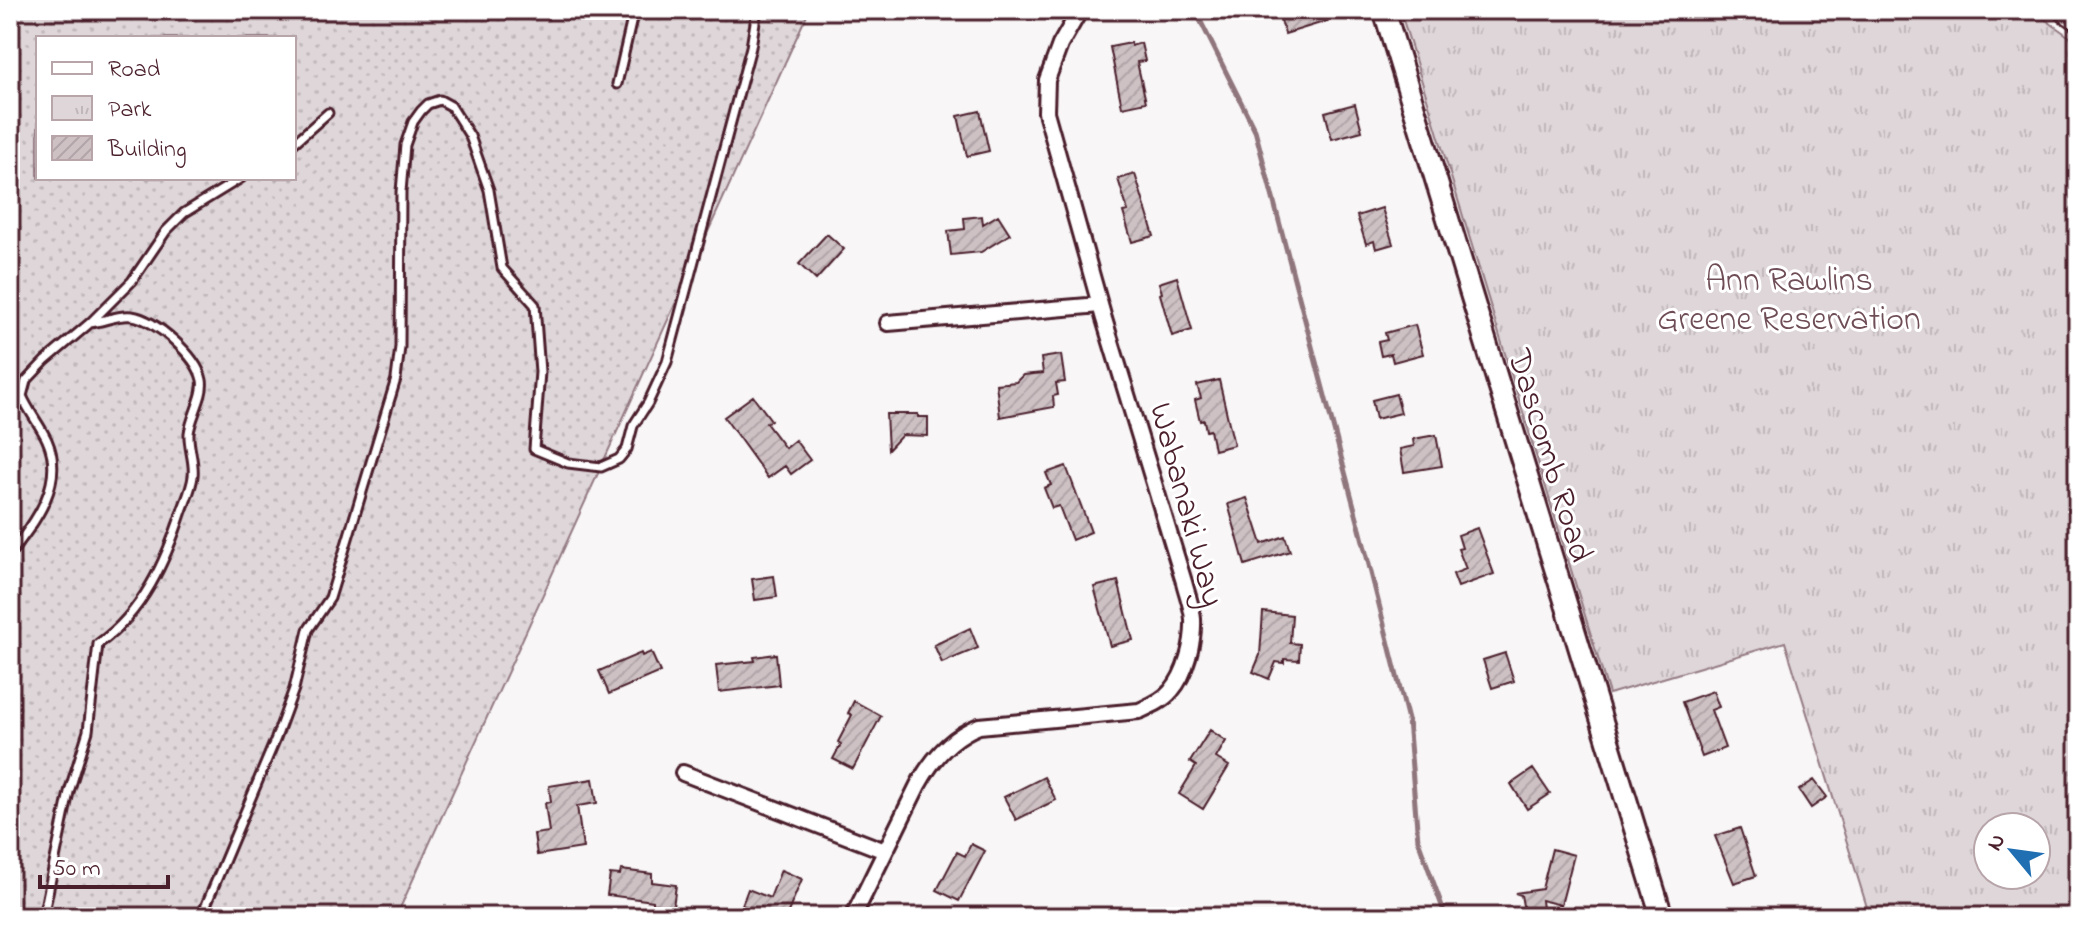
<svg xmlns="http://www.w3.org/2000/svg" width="2088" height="927" viewBox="0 0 2088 927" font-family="'Indie Flower',sans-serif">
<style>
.grass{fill:url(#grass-dots);stroke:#947a82;stroke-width:2;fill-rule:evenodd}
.park{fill:url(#park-tufts);stroke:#947a82;stroke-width:2;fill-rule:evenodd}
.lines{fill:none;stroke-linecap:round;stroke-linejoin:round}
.stream{stroke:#8f747b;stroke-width:5}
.building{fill:url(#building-hatch);stroke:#4a1f2b;stroke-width:2}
.service-casing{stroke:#4a1f2b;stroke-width:13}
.minor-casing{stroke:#4a1f2b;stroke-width:20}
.secondary-casing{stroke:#4a1f2b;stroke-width:26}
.service{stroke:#fff;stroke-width:7}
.minor{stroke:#fff;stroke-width:14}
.secondary{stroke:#fff;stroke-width:20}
.labels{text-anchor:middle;stroke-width:6;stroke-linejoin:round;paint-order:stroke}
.park-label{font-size:34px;fill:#6f4d56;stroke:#fff}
.street-label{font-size:34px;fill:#4a1f2b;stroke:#fff}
</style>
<defs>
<pattern id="grass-dots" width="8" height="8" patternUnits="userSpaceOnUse" patternTransform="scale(2)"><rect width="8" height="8" fill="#ded6d9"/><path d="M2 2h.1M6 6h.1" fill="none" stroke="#c0b7ba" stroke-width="1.8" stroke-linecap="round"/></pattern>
<pattern id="park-tufts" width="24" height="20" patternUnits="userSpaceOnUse" patternTransform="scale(2)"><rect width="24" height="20" fill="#ded6d9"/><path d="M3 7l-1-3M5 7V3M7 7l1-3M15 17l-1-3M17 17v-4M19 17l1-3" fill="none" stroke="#c0b7ba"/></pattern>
<pattern id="building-hatch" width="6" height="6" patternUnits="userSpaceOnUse" patternTransform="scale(2)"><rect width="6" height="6" fill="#cdc1c4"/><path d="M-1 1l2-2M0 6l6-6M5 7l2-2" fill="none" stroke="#b2a5a9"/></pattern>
</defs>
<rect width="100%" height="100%" fill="#f8f6f7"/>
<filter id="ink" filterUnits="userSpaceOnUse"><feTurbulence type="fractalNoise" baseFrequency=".0125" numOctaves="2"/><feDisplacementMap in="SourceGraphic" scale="16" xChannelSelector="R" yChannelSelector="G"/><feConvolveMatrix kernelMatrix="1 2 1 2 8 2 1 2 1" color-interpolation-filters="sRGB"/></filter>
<g filter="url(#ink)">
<path class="grass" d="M 10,10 L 809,10 L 396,917 L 10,917 ZM 38,38 L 294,38 L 294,178 L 38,178 Z"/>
<path class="park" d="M 1400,10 L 2032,10 L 2078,43 L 2078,917 L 1870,917 L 1785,642 L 1609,694 ZM 1988,827 L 2036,827 L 2036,875 L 1988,875 Z"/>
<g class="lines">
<path class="stream" d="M 1195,10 L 1255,130 L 1360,529 L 1408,720 L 1418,840 L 1446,917"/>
</g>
<path class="building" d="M 1278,10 L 1324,10 L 1327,21 L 1285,34 Z
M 1131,43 L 1131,46 L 1141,43 L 1145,61 L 1137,62 L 1146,102 L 1122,107 L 1110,47 Z
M 1355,104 L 1362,131 L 1332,139 L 1325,112 Z
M 980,111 L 989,151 L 967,156 L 958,116 Z
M 1135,174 L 1154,236 L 1132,242 L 1123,212 L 1128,211 L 1118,179 Z
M 1382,208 L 1393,244 L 1376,249 L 1374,241 L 1366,244 L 1357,216 Z
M 998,215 L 1010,234 L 981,252 L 951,255 L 948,231 L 965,229 L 964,218 L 982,216 L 983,224 Z
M 827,234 L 844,249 L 816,280 L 799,264 Z
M 1177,277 L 1192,330 L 1172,336 L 1160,294 L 1162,293 L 1159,283 Z
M 1415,325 L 1423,354 L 1393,362 L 1391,354 L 1381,356 L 1378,342 L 1387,340 L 1385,333 Z
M 1061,355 L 1065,382 L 1056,383 L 1058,395 L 1053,396 L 1054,407 L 1000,417 L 996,384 L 1016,382 L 1023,375 L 1043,373 L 1041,358 Z
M 1219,380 L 1234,445 L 1214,450 L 1210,430 L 1206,431 L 1204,420 L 1200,421 L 1195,400 L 1201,398 L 1197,385 Z
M 1396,394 L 1401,413 L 1376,419 L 1372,400 Z
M 753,396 L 771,420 L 766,423 L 785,448 L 795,440 L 810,460 L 791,474 L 785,466 L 768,478 L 724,417 Z
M 886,414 L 918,414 L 918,417 L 928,417 L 928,436 L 902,435 L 888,450 Z
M 1436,435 L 1442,466 L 1404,472 L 1400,449 L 1414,446 L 1413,439 Z
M 1066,466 L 1091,532 L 1072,540 L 1059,506 L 1052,508 L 1044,488 L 1051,485 L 1046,473 Z
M 1247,498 L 1262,544 L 1285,536 L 1290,551 L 1245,565 L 1228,504 Z
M 1477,528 L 1494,574 L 1458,587 L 1453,574 L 1466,569 L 1458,549 L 1462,548 L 1458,535 Z
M 774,576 L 777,597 L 755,600 L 752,579 Z
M 1118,581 L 1133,640 L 1110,646 L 1094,587 Z
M 1263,612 L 1292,615 L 1290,643 L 1300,644 L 1299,660 L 1284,659 L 1284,663 L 1276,662 L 1269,679 L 1253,672 L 1260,655 Z
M 970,628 L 978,648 L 942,663 L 934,645 Z
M 651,652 L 660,672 L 609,694 L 599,671 L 641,653 L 642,656 Z
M 1505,653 L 1514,681 L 1492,688 L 1483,660 Z
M 776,654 L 779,685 L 719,692 L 716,665 L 755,661 L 754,657 Z
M 1713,691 L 1719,707 L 1711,710 L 1725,748 L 1702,757 L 1682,702 Z
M 854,701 L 881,716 L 853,769 L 833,759 L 841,744 L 838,742 L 852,715 L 848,713 Z
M 1210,730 L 1226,741 L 1216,758 L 1229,766 L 1203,809 L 1179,794 L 1196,766 L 1190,762 Z
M 1533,769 L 1550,794 L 1527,809 L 1511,784 Z
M 1044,777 L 1056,800 L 1016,820 L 1004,797 Z
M 593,779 L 597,803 L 577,806 L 583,848 L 537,855 L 534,834 L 549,832 L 545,803 L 551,802 L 549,786 Z
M 1814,780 L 1827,797 L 1811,808 L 1799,790 Z
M 1740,828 L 1756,876 L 1734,883 L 1715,836 Z
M 971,844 L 985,851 L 959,901 L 937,890 L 957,852 L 965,856 Z
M 1552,849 L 1574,855 L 1561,905 L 1541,900 L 1542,909 L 1524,911 L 1521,895 L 1515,893 L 1542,889 Z
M 621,870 L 652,874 L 652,882 L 676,885 L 673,907 L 653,904 L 653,901 L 607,895 L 610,874 L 620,875 Z
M 781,870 L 802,879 L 786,917 L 771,917 L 742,905 L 748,889 L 770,898 Z"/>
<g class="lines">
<g class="service-casing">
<path id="service" d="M 617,84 L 634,10
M 294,143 L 328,113
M 10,411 L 24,401
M 10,554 C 35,522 66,483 47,440 C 40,425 29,412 22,396 L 26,381 L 45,361 L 90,323 L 132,281 L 166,231 L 184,213 L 241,178
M 43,917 L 69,792 L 88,731 L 98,644 C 143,613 166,560 182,511 C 186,500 192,487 193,476 C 195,462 188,447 189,433 C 191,416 205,395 202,380 C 197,356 155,319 132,316 C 117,314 104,322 90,323
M 201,917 L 276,738 L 294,689 L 308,630 L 330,598 L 396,379 L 400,347 L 401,192 L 405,145 L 413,122 L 421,111 L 428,104 L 440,100 L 451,106 L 470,136 L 489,190 L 502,268 L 535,305 L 540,372 L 534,449 L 568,463 L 601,467 L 619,459 L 627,449 L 633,426 L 648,403 L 667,362 L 751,47 L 757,10"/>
</g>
<g class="minor-casing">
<path id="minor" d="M 888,323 L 1100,305
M 683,773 L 885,851
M 853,917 L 918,785 C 932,759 951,737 979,726 L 1139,711 C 1150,706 1163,701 1171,691 C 1186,674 1194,642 1193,619 C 1192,607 1187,594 1184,582 L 1104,319 L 1046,112 L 1047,80 L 1060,45 L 1080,10"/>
</g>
<g class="secondary-casing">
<path id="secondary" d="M 1384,10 L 1662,917
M 2064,10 L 2078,20"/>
</g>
<use href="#service" class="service"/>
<use href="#minor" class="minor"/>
<use href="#secondary" class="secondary"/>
</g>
</g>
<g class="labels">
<g class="park-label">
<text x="1789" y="290">Ann Rawlins<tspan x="1789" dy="39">Greene Reservation</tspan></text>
</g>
<g class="street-label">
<text transform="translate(1552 455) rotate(73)" y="12">Dascomb Road</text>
<text transform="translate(1189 504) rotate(75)" y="12">Wabanaki Way</text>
</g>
</g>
<rect width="2088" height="927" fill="none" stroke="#fff" stroke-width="40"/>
<rect x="20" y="20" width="2048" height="887" fill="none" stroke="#4a1f2b" stroke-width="3" filter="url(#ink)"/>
<rect x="36" y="36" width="260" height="144" fill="#ffffff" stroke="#b7a5aa" stroke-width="2"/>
<rect x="52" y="62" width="40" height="12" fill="#ffffff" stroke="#b7a5aa" stroke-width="2"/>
<text x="108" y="76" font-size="24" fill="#4a1f2b">Road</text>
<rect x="52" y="96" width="40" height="24" fill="url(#park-tufts)" stroke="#b7a5aa" stroke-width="2"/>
<text x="108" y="116" font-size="24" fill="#4a1f2b">Park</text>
<rect x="52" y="136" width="40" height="24" fill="url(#building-hatch)" stroke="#b7a5aa" stroke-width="2"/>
<text x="108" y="156" font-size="24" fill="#4a1f2b">Building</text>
<g transform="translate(2012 851) rotate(299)"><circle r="38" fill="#ffffff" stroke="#b7a5aa" stroke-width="2"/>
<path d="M0-6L14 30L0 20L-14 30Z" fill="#1f6fb2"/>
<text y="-12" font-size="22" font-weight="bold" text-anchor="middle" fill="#4a1f2b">N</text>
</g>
<path d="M40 875v12h128v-12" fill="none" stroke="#4a1f2b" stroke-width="4"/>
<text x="52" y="875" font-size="24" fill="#4a1f2b" stroke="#ffffff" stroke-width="6" paint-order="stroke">50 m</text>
</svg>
